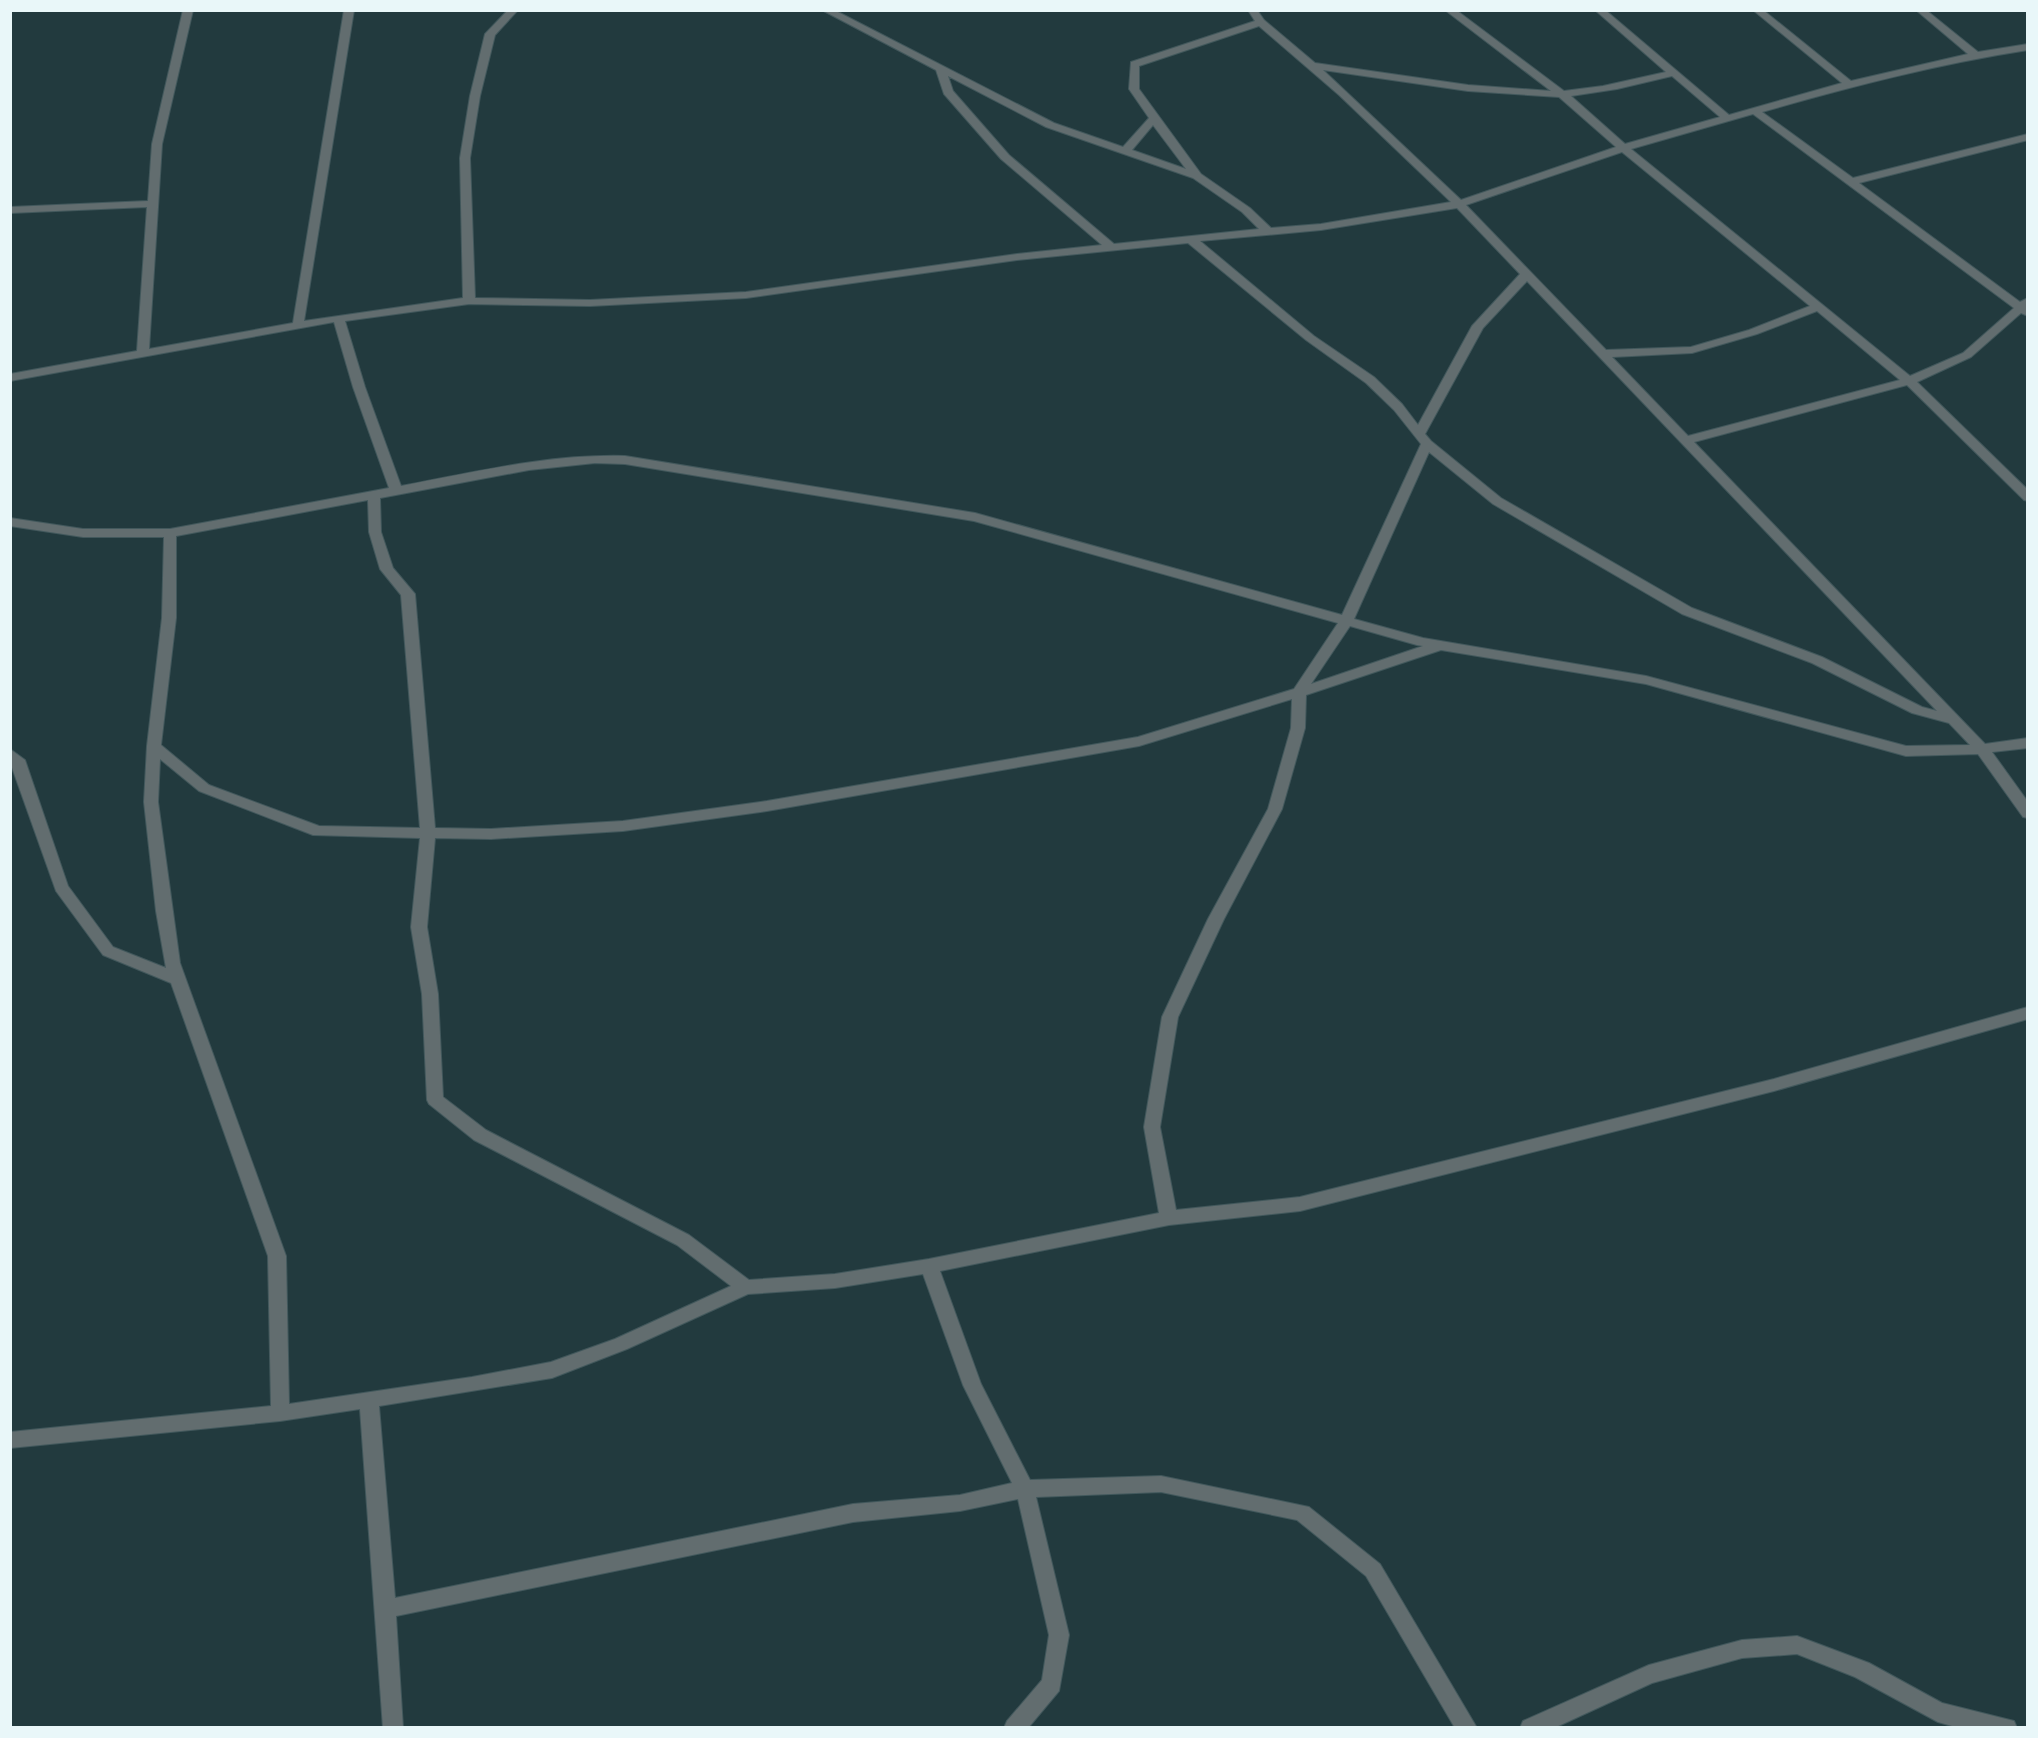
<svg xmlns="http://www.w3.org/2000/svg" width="2038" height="1738" viewBox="0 0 2038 1738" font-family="'Open Sans',sans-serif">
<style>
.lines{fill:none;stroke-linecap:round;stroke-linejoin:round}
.minor-casing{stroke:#42585c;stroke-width:2}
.minor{fill:#626d6f;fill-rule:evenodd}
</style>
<rect width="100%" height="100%" fill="#223a3e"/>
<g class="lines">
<g class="minor-casing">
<path id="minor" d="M 183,10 L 193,10 L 162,144 L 149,349 L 293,323 L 344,10 L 354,10 L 304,321 L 463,298 L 460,158 L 470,96 L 485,34 L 508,10 L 518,10 L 495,35 L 480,96 L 470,158 L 475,298 L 590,300 L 746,292 L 1017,254 L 1102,245 L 1001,159 L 944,94 L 936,70 L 822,10 L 834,10 L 1054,123 L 1123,147 L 1149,118 L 1129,89 L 1131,62 L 1255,21 L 1248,10 L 1257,10 L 1264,20 L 1315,63 L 1468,85 L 1551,91 L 1445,10 L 1456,10 L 1564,91 L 1603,86 L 1666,72 L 1595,10 L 1605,10 L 1729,115 L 1842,83 L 1753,10 L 1763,10 L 1851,81 L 1968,54 L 1916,10 L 1926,10 L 1978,52 L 2028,44 L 2028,50 C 1937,64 1850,87 1762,112 L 1853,178 L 2028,134 L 2028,140 L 1859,183 L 2020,302 L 2028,298 L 2028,316 L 2021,313 L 1971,357 L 1917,382 L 2028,490 L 2028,501 L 2024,500 L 1907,385 L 1694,442 L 1985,744 L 2028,738 L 2028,748 L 1992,752 L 2028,802 L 2028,818 L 2023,817 L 1978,754 L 1906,756 L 1646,684 L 1441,650 L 1306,695 L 1305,728 L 1282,809 L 1224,919 L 1178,1017 L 1160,1127 L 1176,1210 L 1300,1197 L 1774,1079 L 2028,1007 L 2028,1019 L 1774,1091 L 1300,1211 L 1169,1225 L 940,1271 L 981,1384 L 1030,1480 L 1161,1476 L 1309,1507 L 1380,1564 L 1477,1728 L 1455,1728 L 1366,1576 L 1297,1520 L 1161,1492 L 1036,1497 L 1069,1635 L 1059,1691 L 1028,1728 L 1004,1728 L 1007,1721 L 1042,1680 L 1049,1635 L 1018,1499 L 960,1511 L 853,1522 L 396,1616 L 403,1728 L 383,1728 L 360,1409 L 280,1421 L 10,1448 L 10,1432 L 271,1406 L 268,1256 L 171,983 L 103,955 L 56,891 L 10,762 L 10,749 L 25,760 L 68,886 L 113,947 L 166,968 L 156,911 L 144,802 L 147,746 L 162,618 L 164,537 L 83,537 L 10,526 L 10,518 L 83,529 L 170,529 L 389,488 L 353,387 L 334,322 L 10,381 L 10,374 L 137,351 L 147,207 L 10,213 L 10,207 L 148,201 L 152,144 ZM 1259,26 L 1339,95 L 1451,202 L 1321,224 L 1271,228 L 1250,208 L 1201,174 L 1139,89 L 1139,66 ZM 1323,70 L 1468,91 L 1559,97 L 1616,147 L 1461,200 ZM 948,76 L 1046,127 L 1193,178 L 1242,212 L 1259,229 L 1114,244 L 1009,155 L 953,91 ZM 1672,76 L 1720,117 L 1625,144 L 1571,96 L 1617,89 ZM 1753,114 L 2014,308 L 1963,353 L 1910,376 L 1631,149 ZM 1153,125 L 1186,169 L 1132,150 ZM 1622,152 L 1810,306 L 1749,330 L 1691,347 L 1606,350 L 1466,205 ZM 1457,208 L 1520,274 L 1472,326 L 1418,425 L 1402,404 L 1374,377 L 1314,336 L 1200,241 L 1321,230 ZM 1188,243 L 1306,340 L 1366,383 L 1394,410 L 1421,444 L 1342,615 L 975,513 L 625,456 C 549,454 475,472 401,486 L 365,387 L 345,321 L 469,304 L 590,306 L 746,298 L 1017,260 ZM 1527,281 L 1937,711 L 1922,707 L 1822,657 L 1692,608 L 1501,498 L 1431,441 L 1425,434 L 1483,328 ZM 1817,311 L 1900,380 L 1688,436 L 1612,357 L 1692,353 L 1757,334 ZM 1429,452 L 1493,504 L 1682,614 L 1812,663 L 1912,713 L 1949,723 L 1970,745 L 1906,746 L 1646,676 L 1423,638 L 1354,619 ZM 595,463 L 625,464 L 974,521 L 1338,623 L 1294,689 L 1138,737 L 767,801 L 623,821 L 491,829 L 435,828 L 415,594 L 393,568 L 381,532 L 380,498 L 529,470 ZM 368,500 L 369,532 L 380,569 L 401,595 L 420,828 L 319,826 L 209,785 L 161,745 L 176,618 L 176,536 ZM 1350,626 L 1417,645 L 1423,646 L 1311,684 ZM 1292,699 L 1291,728 L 1268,809 L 1208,919 L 1162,1017 L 1144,1127 L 1159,1213 L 929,1259 L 835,1274 L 749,1280 L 689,1235 L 486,1130 L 443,1097 L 438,994 L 427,927 L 435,838 L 491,839 L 623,831 L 767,811 L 1139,746 ZM 160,759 L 199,791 L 313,835 L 420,838 L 411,927 L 422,994 L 427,1100 L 429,1104 L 474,1140 L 677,1245 L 731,1286 L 615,1339 L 551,1362 L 472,1377 L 289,1404 L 286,1256 L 180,963 L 158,802 ZM 923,1274 L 963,1385 L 1012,1483 L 960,1495 L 853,1504 L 395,1598 L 379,1406 L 552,1378 L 627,1349 L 748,1294 L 835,1288 Z
M 1797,1636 L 1869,1663 L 1942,1703 L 2014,1721 L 2017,1728 L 1959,1728 L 1938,1722 L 1855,1677 L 1797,1654 L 1742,1658 L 1652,1683 L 1554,1728 L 1520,1728 L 1523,1721 L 1649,1665 L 1742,1640 Z"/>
</g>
<use href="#minor" class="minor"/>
</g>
<rect width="2038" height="1738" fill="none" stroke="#e9f7f9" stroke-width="24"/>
</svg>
